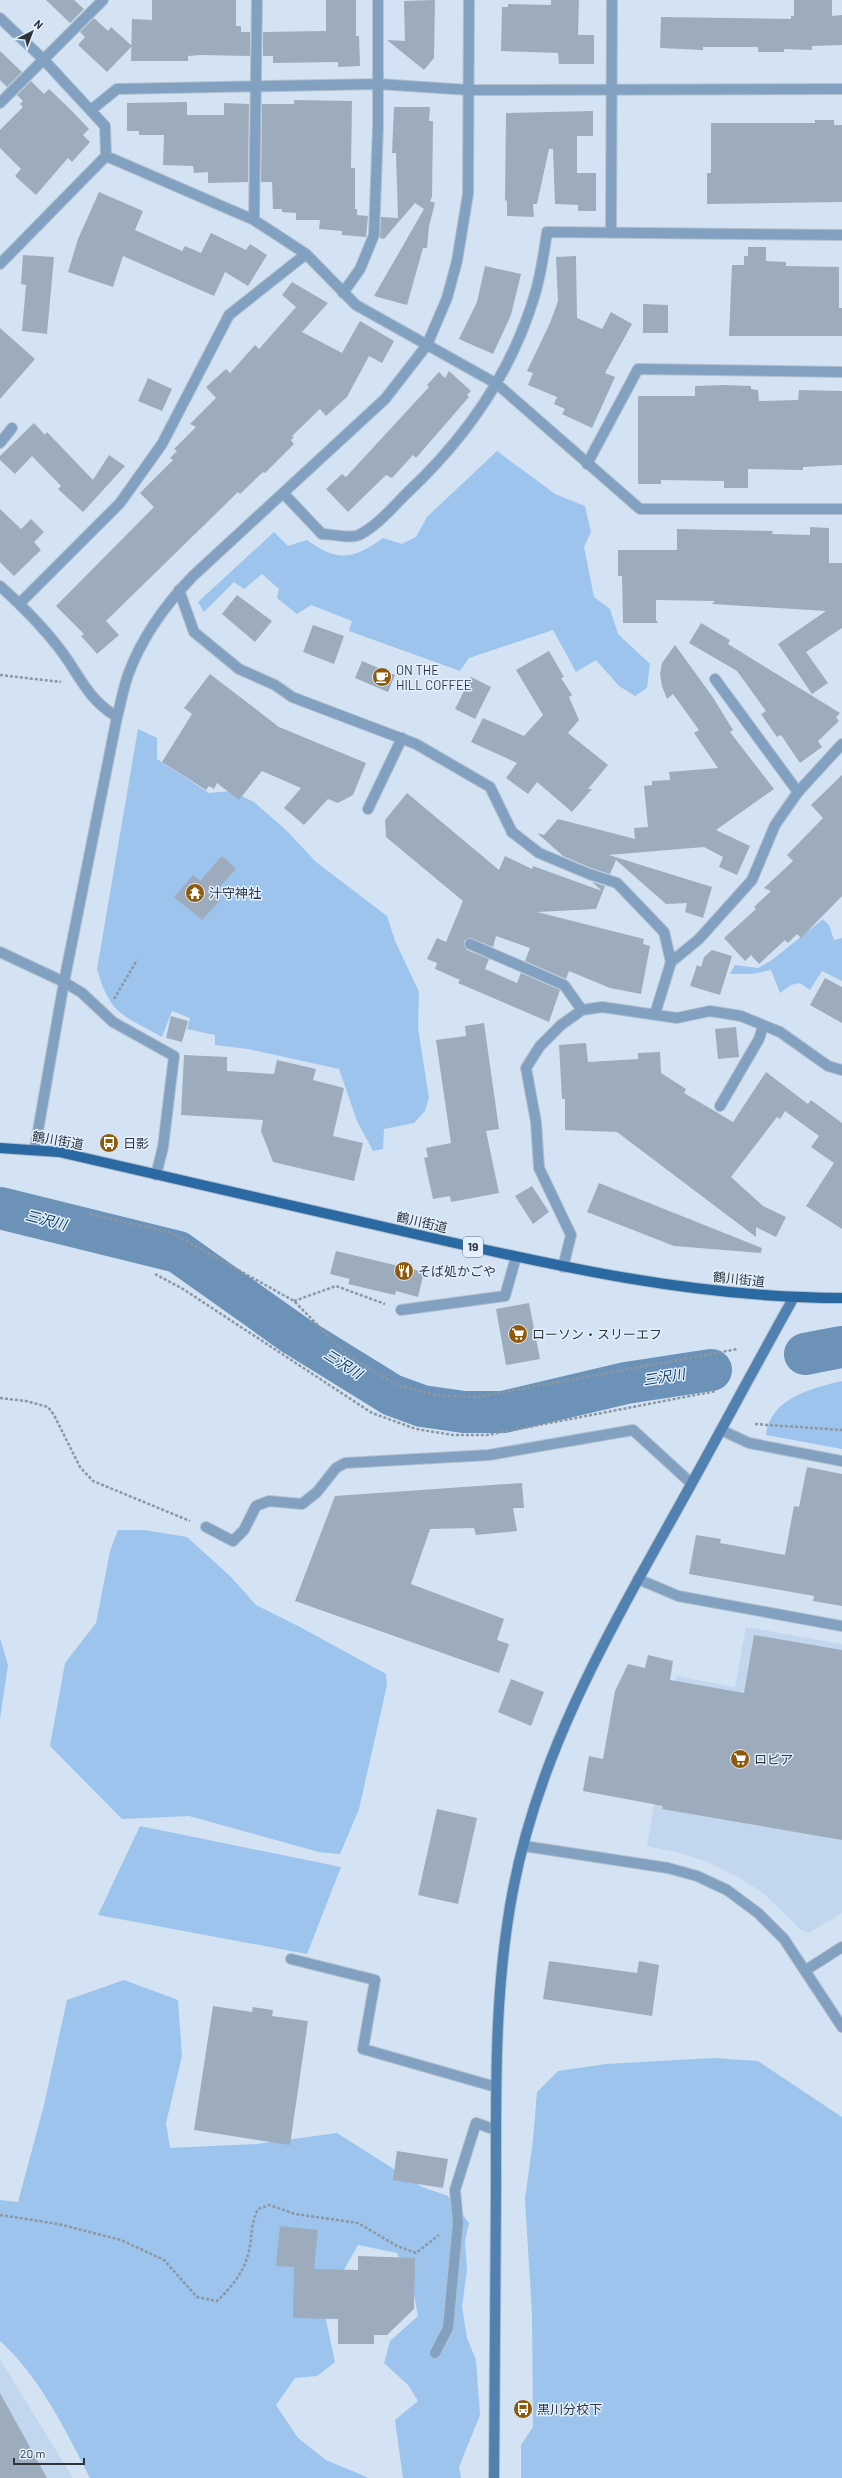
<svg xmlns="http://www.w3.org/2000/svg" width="842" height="2478" viewBox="0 0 842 2478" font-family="Barlow,'Noto Sans JP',sans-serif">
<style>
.built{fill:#c2d7ed}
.green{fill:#9dc4ec}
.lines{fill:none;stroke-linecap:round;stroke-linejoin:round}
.river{stroke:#6c92b8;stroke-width:42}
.building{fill:#9dacbc}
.service-casing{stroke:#b2c0cf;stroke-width:12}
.minor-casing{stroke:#b2c0cf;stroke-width:12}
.tertiary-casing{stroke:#b2c0cf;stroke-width:12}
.secondary-casing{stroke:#b2c0cf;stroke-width:12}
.primary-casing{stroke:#b2c0cf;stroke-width:12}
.path{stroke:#8b97a3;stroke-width:2.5;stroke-dasharray:3 2;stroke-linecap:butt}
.service{stroke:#82a1c1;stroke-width:10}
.minor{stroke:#82a1c1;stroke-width:10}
.tertiary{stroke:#82a1c1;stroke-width:10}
.secondary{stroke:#5181b0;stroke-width:10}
.primary{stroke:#2a69a2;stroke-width:10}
.labels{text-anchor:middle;stroke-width:3;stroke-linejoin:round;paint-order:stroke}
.shield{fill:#e3f0fd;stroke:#656d75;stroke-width:1}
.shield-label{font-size:12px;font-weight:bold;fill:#2f353b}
.poi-label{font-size:13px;fill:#2f353b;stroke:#e3f0fd;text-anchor:start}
.street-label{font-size:13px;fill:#2f353b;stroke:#e3f0fd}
.water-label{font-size:14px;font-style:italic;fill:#08345a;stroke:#e3f0fd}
</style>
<rect width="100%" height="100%" fill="#d3e3f4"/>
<path class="built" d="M 746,1627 L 842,1644 L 842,1913 L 809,1933 L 801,1930 L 763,1893 L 736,1876 L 708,1862 L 676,1852 L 647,1846 L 676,1676 L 735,1687 Z
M 0,2359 L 73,2478 L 0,2478 Z"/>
<path class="green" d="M 497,451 L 555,494 L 585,506 L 591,532 L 584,547 L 594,597 L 610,609 L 618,634 L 650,664 L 647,688 L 635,696 L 619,686 L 596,660 L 576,672 L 553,630 L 469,658 L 460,671 L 349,631 L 352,621 L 311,605 L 297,614 L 277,598 L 279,589 L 262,574 L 244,589 L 234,582 L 204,612 L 198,602 L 274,532 L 288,546 L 307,540 C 337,562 353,560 383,538 L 402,544 L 416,537 L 427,517 Z
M 138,729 L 157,738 L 157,759 L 209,793 L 231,791 L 254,802 L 286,830 L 316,862 L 387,916 L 395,941 L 419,992 L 418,1028 L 429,1098 L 425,1111 L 414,1123 L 384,1129 L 383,1149 L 373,1151 L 357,1121 L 339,1069 L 248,1049 L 215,1045 L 215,1035 L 187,1029 L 190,1018 L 172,1011 L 162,1037 C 123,1015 110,1015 97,969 Z
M 823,919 L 829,925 L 834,940 L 842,938 L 842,981 L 822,971 L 810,990 L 800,983 L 791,985 L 780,993 L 771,970 L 752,974 L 730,974 L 735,965 L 758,968 L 772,960 Z
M 842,1381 L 842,1449 L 766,1435 C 770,1398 812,1388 842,1381 Z
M 118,1530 L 144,1530 L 187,1537 L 231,1577 L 256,1605 L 300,1627 L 386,1674 L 387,1685 L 359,1809 L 340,1854 L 319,1852 L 189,1816 L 122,1819 L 50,1746 L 65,1663 L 96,1623 L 110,1551 Z
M 0,1638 L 8,1665 L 0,1719 Z
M 140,1826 L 341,1867 L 307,1954 L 98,1915 Z
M 124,1980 L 178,2000 L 182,2056 L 166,2123 L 170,2148 L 257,2144 L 337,2133 L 422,2187 L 448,2196 L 469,2223 L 465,2241 L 467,2269 L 462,2307 L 467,2338 L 476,2360 L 480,2415 L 459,2467 L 461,2478 L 403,2478 L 395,2420 L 418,2401 L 408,2385 L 384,2363 L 390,2341 L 418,2316 L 412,2284 L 397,2253 L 358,2245 L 345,2268 L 332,2282 L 326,2320 L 335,2362 L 317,2376 L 295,2378 L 276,2405 L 298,2438 L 326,2460 L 369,2478 L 90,2478 C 66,2431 40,2377 0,2341 L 0,2200 L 18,2202 L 44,2105 L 67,2000 Z
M 713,2058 L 758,2061 L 842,2117 L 842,2478 L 521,2478 L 521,2445 L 533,2427 L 532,2314 L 525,2199 L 533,2140 L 537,2092 L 558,2071 L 606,2064 Z"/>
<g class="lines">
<path class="river" d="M 0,1208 L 178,1252 L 295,1335 L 392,1395 L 422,1406 L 464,1412 L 503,1412 L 626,1383 L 711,1370
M 805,1354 L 842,1347"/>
</g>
<path class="building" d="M 46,0 L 74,0 L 84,9 L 70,23 Z
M 152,0 L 236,0 L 236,26 L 241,26 L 241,32 L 250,32 L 250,56 L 201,55 L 188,56 L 188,61 L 131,61 L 132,19 L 152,20 Z
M 326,0 L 356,0 L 356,36 L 359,36 L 360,66 L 338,67 L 338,62 L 273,63 L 273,56 L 263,56 L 263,32 L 326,31 Z
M 435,0 L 434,58 L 424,70 L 387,40 L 405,41 L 404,1 Z
M 551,0 L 579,0 L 578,35 L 594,35 L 594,64 L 559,64 L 558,53 L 501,51 L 502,7 L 508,7 L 508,4 L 551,5 Z
M 794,0 L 832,0 L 832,16 L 842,15 L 842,45 L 812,46 L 812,50 L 784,49 L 784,52 L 758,52 L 758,47 L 703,47 L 703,50 L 660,48 L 661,17 L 791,19 L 791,16 L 794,16 Z
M 94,18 L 108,31 L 111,27 L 132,46 L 107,72 L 78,45 L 85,37 L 80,32 Z
M 0,51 L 22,72 L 7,87 L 0,80 Z
M 31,81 L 44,94 L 49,89 L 70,109 L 89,129 L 83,135 L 90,142 L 72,162 L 68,158 L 36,195 L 15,176 L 21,169 L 0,148 L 0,130 L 23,107 L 20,104 L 23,101 L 17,95 Z
M 294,100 L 352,101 L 351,168 L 355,168 L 355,209 L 357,209 L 357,215 L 368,216 L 366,237 L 342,235 L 342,231 L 319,229 L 320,220 L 296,220 L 296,213 L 282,212 L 282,209 L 273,209 L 272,182 L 261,182 L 262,104 L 294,104 Z
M 187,102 L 187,115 L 224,115 L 224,103 L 249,104 L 248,182 L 208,183 L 208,172 L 194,173 L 193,166 L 163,165 L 164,135 L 139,135 L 139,131 L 127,131 L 127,103 Z
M 394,107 L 430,107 L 429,121 L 433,121 L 432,197 L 430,201 L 435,203 L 429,226 L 427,248 L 423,248 L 407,305 L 374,296 L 424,209 L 415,203 L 384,239 L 380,238 L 381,217 L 398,218 L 396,153 L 392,153 Z
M 593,111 L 593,136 L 577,136 L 577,173 L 596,173 L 596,211 L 578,211 L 578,205 L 555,204 L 553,149 L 549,149 L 537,204 L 533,204 L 534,217 L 507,216 L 507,201 L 505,200 L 506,113 Z
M 815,120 L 834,120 L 834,125 L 842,125 L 842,202 L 707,204 L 707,173 L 711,173 L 711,123 L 815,123 Z
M 99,192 L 143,211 L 135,230 L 182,251 L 185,246 L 201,253 L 211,233 L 246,250 L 250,244 L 267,255 L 248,286 L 225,272 L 214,296 L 123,256 L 113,287 L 68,272 L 78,239 Z
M 748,247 L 766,247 L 766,261 L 786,262 L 786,266 L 839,267 L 839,308 L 842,308 L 842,336 L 729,336 L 732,265 L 744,265 L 744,256 L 748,256 Z
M 23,255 L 54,257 L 47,334 L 22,331 L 26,285 L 21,284 Z
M 576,256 L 577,318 L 602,329 L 611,312 L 632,324 L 605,373 L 615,377 L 592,428 L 562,414 L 565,409 L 554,404 L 557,397 L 528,385 L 533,373 L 527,371 L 550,323 L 558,301 L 556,257 Z
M 485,266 L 521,274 L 511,315 L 493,354 L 459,339 L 477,302 Z
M 292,282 L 328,303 L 302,332 L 342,353 L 360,321 L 394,341 L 382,363 L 369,356 L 347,397 L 326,416 L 320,409 L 292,436 L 294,437 L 291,440 L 294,444 L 265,473 L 263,472 L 240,494 L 238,492 L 106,621 L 119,635 L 97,654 L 81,636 L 84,634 L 56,606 L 154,507 L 140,493 L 173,460 L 170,458 L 177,451 L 174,449 L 196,427 L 190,424 L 216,398 L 206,387 L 226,369 L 230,373 L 255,345 L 259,349 L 296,307 L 282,295 Z
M 643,304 L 668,305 L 668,333 L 643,333 Z
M 0,328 L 35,359 L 0,399 Z
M 449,371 L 471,391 L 467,395 L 469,397 L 416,458 L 413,455 L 392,478 L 386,475 L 348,512 L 326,489 L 342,474 L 346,477 L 429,387 L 427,385 L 439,372 L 445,378 Z
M 148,378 L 172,389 L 162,411 L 138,401 Z
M 724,385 L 751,386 L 751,389 L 758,390 L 759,401 L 798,400 L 799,390 L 842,391 L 842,465 L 803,467 L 803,470 L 748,469 L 748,488 L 724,488 L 724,481 L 661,480 L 661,484 L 638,484 L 638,396 L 695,396 L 695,386 Z
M 34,423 L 45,435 L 47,432 L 93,480 L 109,455 L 125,466 L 83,512 L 58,489 L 61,486 L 32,456 L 15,474 L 0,460 L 0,456 Z
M 0,509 L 21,529 L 31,519 L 44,532 L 34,542 L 41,550 L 14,576 L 0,562 Z
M 810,527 L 829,528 L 829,563 L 842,563 L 842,628 L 806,652 L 828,683 L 812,694 L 778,644 L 826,611 L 712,604 L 715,601 L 656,600 L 656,620 L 658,623 L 623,623 L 622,576 L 618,576 L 618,550 L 677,550 L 677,529 L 773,531 L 772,534 L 810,535 Z
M 237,595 L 272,621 L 255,642 L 222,614 Z
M 701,623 L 730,640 L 728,644 L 840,713 L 836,717 L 839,721 L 818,741 L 822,747 L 800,763 L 781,735 L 777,737 L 761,714 L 766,711 L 737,671 L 689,643 Z
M 313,625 L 344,636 L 334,664 L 303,652 Z
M 675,645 L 712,696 L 733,730 L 730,732 L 774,789 L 716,830 L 750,846 L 737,875 L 719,867 L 723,857 L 704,847 L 609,855 L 712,887 L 703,918 L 685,912 L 687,903 L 666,904 L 616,860 L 610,874 L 591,868 L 563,856 L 537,833 L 544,835 L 558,819 L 635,839 L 634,828 L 648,827 L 644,786 L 652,785 L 652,781 L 670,780 L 669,772 L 718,768 L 694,733 L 699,730 L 673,694 L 667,699 L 662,686 L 660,674 L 662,663 Z
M 549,651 L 564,677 L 561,678 L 572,695 L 569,697 L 579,720 L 568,733 L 608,765 L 588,789 L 592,789 L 572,812 L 537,782 L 528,794 L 506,778 L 517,763 L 471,742 L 483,718 L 524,736 L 543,715 L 516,670 Z
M 362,661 L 395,675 L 388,692 L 355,678 Z
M 210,674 L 279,727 L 366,763 L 353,795 L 338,803 L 328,799 L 304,825 L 284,808 L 301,788 L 262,771 L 239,800 L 217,783 L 214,789 L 209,786 L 206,790 L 162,762 L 192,714 L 184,708 Z
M 471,677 L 491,687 L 475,719 L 455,709 Z
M 842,775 L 842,896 L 801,938 L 797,934 L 788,943 L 785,940 L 759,964 L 751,955 L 745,961 L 724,938 L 756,909 L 754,907 L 771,891 L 764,888 L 793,861 L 787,855 L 823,818 L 811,805 Z
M 407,793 L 499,870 L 505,856 L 532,869 L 533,866 L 602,891 L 592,882 L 605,886 L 596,909 L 537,912 L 644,939 L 643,944 L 650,946 L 641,994 L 610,988 L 569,971 L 566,979 L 525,961 L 530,948 L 496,936 L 493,947 L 470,938 L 464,941 L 464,945 L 467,950 L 489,959 L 485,969 L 517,983 L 521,973 L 560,990 L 549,1022 L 458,983 L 460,980 L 435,969 L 437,963 L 427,959 L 437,938 L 446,942 L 463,901 L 386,837 L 385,820 Z
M 222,856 L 236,869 L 214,893 L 221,899 L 202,920 L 174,897 L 193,875 L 200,881 Z
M 712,950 L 732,956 L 720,995 L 690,986 L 697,965 L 701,967 L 704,957 Z
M 825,978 L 842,987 L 842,1023 L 810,1005 Z
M 171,1016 L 188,1021 L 182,1042 L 166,1038 Z
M 484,1023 L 499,1129 L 486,1131 L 499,1193 L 451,1202 L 450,1196 L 433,1199 L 424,1158 L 428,1157 L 426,1148 L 451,1143 L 436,1040 L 466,1036 L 465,1026 Z
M 736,1027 L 739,1057 L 718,1059 L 715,1029 Z
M 586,1043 L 588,1062 L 638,1059 L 638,1053 L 660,1052 L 661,1073 L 686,1089 L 684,1093 L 733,1122 L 766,1072 L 808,1104 L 811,1100 L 842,1123 L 842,1229 L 806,1206 L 834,1163 L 811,1147 L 819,1136 L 785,1111 L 780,1119 L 777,1117 L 731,1177 L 763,1206 L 786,1217 L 776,1237 L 756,1227 L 756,1237 L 617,1132 L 565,1130 L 565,1099 L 562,1099 L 559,1045 Z
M 184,1055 L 227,1057 L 227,1071 L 274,1074 L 277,1060 L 316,1069 L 313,1080 L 344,1088 L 333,1136 L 363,1143 L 354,1181 L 273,1162 L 261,1131 L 263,1120 L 181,1115 Z
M 599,1183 L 762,1248 L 761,1253 L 674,1246 L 587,1212 Z
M 532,1186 L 549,1212 L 533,1224 L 515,1196 Z
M 336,1251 L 424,1272 L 418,1297 L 396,1291 L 395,1295 L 348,1284 L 350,1279 L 330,1274 Z
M 529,1303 L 540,1359 L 506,1365 L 496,1309 Z
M 807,1467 L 842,1474 L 842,1606 L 813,1601 L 814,1596 L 689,1574 L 696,1535 L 721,1539 L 720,1543 L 785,1555 L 794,1506 L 799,1507 Z
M 522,1483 L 524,1508 L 513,1508 L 517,1531 L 476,1535 L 474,1528 L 430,1529 L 411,1584 L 504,1619 L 497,1640 L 509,1644 L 499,1673 L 295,1601 L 335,1496 Z
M 754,1635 L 842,1650 L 842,1840 L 662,1809 L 663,1806 L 583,1791 L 589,1756 L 603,1759 L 615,1691 L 628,1664 L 645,1668 L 648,1655 L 673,1661 L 670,1680 L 744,1693 Z
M 511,1679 L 544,1692 L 531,1726 L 498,1712 Z
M 437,1809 L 477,1818 L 458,1904 L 418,1895 Z
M 549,1961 L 637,1973 L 639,1961 L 659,1965 L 652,2016 L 543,1999 Z
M 213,2006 L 252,2012 L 253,2007 L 273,2010 L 272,2016 L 308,2021 L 290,2145 L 194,2130 Z
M 397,2151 L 448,2159 L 443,2188 L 393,2180 Z
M 280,2226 L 318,2230 L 314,2269 L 358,2270 L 358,2256 L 415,2258 L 414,2309 L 387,2335 L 374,2335 L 374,2344 L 338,2344 L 338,2319 L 293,2318 L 294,2267 L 276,2266 Z
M 0,2393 L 47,2478 L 0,2478 Z"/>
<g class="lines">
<g class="service-casing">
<path id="service" d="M 0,443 L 12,428
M 715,679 L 798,792
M 368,809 L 402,738
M 512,832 L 539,853 L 589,874 L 617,883 L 664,932 L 671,962
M 470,944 L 564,985 L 582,1010
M 720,1106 L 759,1039 L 763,1026
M 401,1310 L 505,1296 L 516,1257
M 435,2353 L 448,2328 L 458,2222 L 455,2190 L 476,2123 L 496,2130"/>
</g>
<g class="minor-casing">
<path id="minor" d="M 0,18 L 43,59 L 105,126 L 106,156 L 0,264
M 0,103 L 103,0
M 91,110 L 117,89 L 378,84 L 469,90
M 106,156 L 254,220 L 306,254 L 356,305 L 497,384 L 640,509 L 842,509
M 254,220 L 257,0
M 611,233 L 612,0
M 343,293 L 360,269 L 374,235 L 378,127 L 378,0
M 587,464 L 638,369 L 842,372
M 284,494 L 322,534 C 332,534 350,539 359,535 C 377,526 393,507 407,493 C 466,438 512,372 535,294 C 541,274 544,253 547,232 L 842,235
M 0,586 C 21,605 42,626 59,648 C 80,675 86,698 117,717
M 179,590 L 194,632 L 239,669 L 275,685 L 292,697 L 416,744 L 490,787 L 512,832
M 19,604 L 120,503 L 162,444 L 229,315 L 306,254
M 0,952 L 64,982 L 82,993 L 113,1022 L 174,1056 L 163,1147 L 156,1175
M 655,1014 L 671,962 L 699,939 L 752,880 L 775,825 L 798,792 L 842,744
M 563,1267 L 571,1235 L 539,1168 L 536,1122 L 526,1068 L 540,1046 L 561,1025 L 582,1010 L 602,1007 L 677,1018 L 710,1011 L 741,1016 L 780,1032 L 828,1066 L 842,1070
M 721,1430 L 749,1443 L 842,1461
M 206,1527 L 233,1541 L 244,1530 L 256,1506 L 269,1501 L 302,1504 L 317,1492 L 336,1468 L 345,1463 L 489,1455 L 633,1430 L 691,1483
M 638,1579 L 678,1596 L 842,1626
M 291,1959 L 375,1980 L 363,2049 L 496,2087
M 806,1970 L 842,1947"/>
</g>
<g class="tertiary-casing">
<path id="tertiary" d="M 469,90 L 842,89
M 35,1148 L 64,982 L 117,717 C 121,703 123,689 128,675 C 141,639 166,604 193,576 L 385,399 L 427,345 L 447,298 L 457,261 L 468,194 L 469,0
M 524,1846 L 668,1868 L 697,1876 L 727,1890 L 758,1913 L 784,1939 L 842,2027"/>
</g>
<g class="secondary-casing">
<path id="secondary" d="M 494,2478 C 495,2382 495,2286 496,2190 C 496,2089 494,1989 513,1890 C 539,1753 606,1637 673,1517 C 714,1444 753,1370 794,1297"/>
</g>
<g class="primary-casing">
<path id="primary" d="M 0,1148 L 59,1152 C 177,1180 296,1207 415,1234 C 555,1266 697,1298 842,1298"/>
</g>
<path class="path" d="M 0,675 L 61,682
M 114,999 L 137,960
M 90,1214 L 172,1233 L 294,1301 L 347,1355 L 397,1385 L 440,1396 L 477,1397 L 738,1349
M 155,1274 L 183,1289 L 372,1413 L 416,1429 L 453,1435 L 487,1435 L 716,1391
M 294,1301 L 336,1286 L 385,1304
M 0,1398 L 26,1401 L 48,1407 L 54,1415 L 80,1467 L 93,1481 L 190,1521
M 755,1424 L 842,1430
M 0,2215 L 58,2224 L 121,2240 L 164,2260 L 197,2297 L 217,2301 C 231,2288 243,2273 248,2255 C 253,2237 249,2229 258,2209 L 270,2205 L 295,2214 L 358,2223 L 397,2246 L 416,2253 L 439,2235"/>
<use href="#service" class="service"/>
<use href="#minor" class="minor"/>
<use href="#tertiary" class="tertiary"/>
<use href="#secondary" class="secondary"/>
<use href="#primary" class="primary"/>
</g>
<defs>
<g id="cafe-disc" transform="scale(1)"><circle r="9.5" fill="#8e5a0b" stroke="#e3f0fd"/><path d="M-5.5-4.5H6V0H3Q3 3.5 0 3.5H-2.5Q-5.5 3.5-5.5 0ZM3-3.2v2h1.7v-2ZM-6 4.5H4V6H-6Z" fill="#fff"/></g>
<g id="temple-disc" transform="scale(1)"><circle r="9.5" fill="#8e5a0b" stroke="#e3f0fd"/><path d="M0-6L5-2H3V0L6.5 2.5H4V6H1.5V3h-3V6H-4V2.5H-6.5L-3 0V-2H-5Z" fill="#fff"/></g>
<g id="bus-disc" transform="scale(1)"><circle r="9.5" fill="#8e5a0b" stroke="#e3f0fd"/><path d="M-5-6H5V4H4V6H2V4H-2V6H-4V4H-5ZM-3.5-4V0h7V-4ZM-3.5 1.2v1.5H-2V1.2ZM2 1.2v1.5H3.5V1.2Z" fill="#fff"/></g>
<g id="restaurant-disc" transform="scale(1)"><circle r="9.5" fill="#8e5a0b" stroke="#e3f0fd"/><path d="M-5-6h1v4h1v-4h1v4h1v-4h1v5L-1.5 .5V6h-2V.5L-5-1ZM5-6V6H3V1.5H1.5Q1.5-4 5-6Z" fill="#fff"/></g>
<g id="supermarket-disc" transform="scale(1)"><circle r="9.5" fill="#8e5a0b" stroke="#e3f0fd"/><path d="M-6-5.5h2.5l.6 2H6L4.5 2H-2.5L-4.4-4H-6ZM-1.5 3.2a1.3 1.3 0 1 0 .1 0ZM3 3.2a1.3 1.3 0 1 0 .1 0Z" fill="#fff"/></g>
</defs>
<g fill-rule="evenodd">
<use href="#cafe-disc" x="382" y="677"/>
<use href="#temple-disc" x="195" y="893"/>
<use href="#bus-disc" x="109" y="1143"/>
<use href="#restaurant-disc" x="404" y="1271"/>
<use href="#supermarket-disc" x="518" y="1334"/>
<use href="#supermarket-disc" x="740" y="1759"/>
<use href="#bus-disc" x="523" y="2409"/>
</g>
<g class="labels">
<rect class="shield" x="463" y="1237" width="20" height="20" rx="3"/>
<g class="shield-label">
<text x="473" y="1251">19</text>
</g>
<g class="poi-label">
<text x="396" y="675">ON THE<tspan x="396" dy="15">HILL COFFEE</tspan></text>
<text x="209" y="898">汁守神社</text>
<text x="123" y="1148">日影</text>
<text x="418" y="1276">そば処かごや</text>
<text x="532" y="1339">ローソン・スリーエフ</text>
<text x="754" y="1764">ロピア</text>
<text x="537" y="2414">黒川分校下</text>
</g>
<g class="street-label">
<text transform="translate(58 1140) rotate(10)" y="5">鶴川街道</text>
<text transform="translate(422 1222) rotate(13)" y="5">鶴川街道</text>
<text transform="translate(739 1279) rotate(6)" y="5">鶴川街道</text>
</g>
<g class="water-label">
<text transform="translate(46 1220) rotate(14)" y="5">三沢川</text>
<text transform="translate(343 1364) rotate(32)" y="5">三沢川</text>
<text transform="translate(664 1377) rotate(-9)" y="5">三沢川</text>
</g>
</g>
<g transform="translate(32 32) rotate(42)" stroke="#e3f0fd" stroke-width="3" paint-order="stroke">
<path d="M0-3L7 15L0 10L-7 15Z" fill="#2f353b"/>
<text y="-6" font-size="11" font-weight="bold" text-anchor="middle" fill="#2f353b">N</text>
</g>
<path d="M14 2458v6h70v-6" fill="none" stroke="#2f353b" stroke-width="2"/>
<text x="20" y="2458" font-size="12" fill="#2f353b" stroke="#e3f0fd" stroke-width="3" paint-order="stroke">20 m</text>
</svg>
